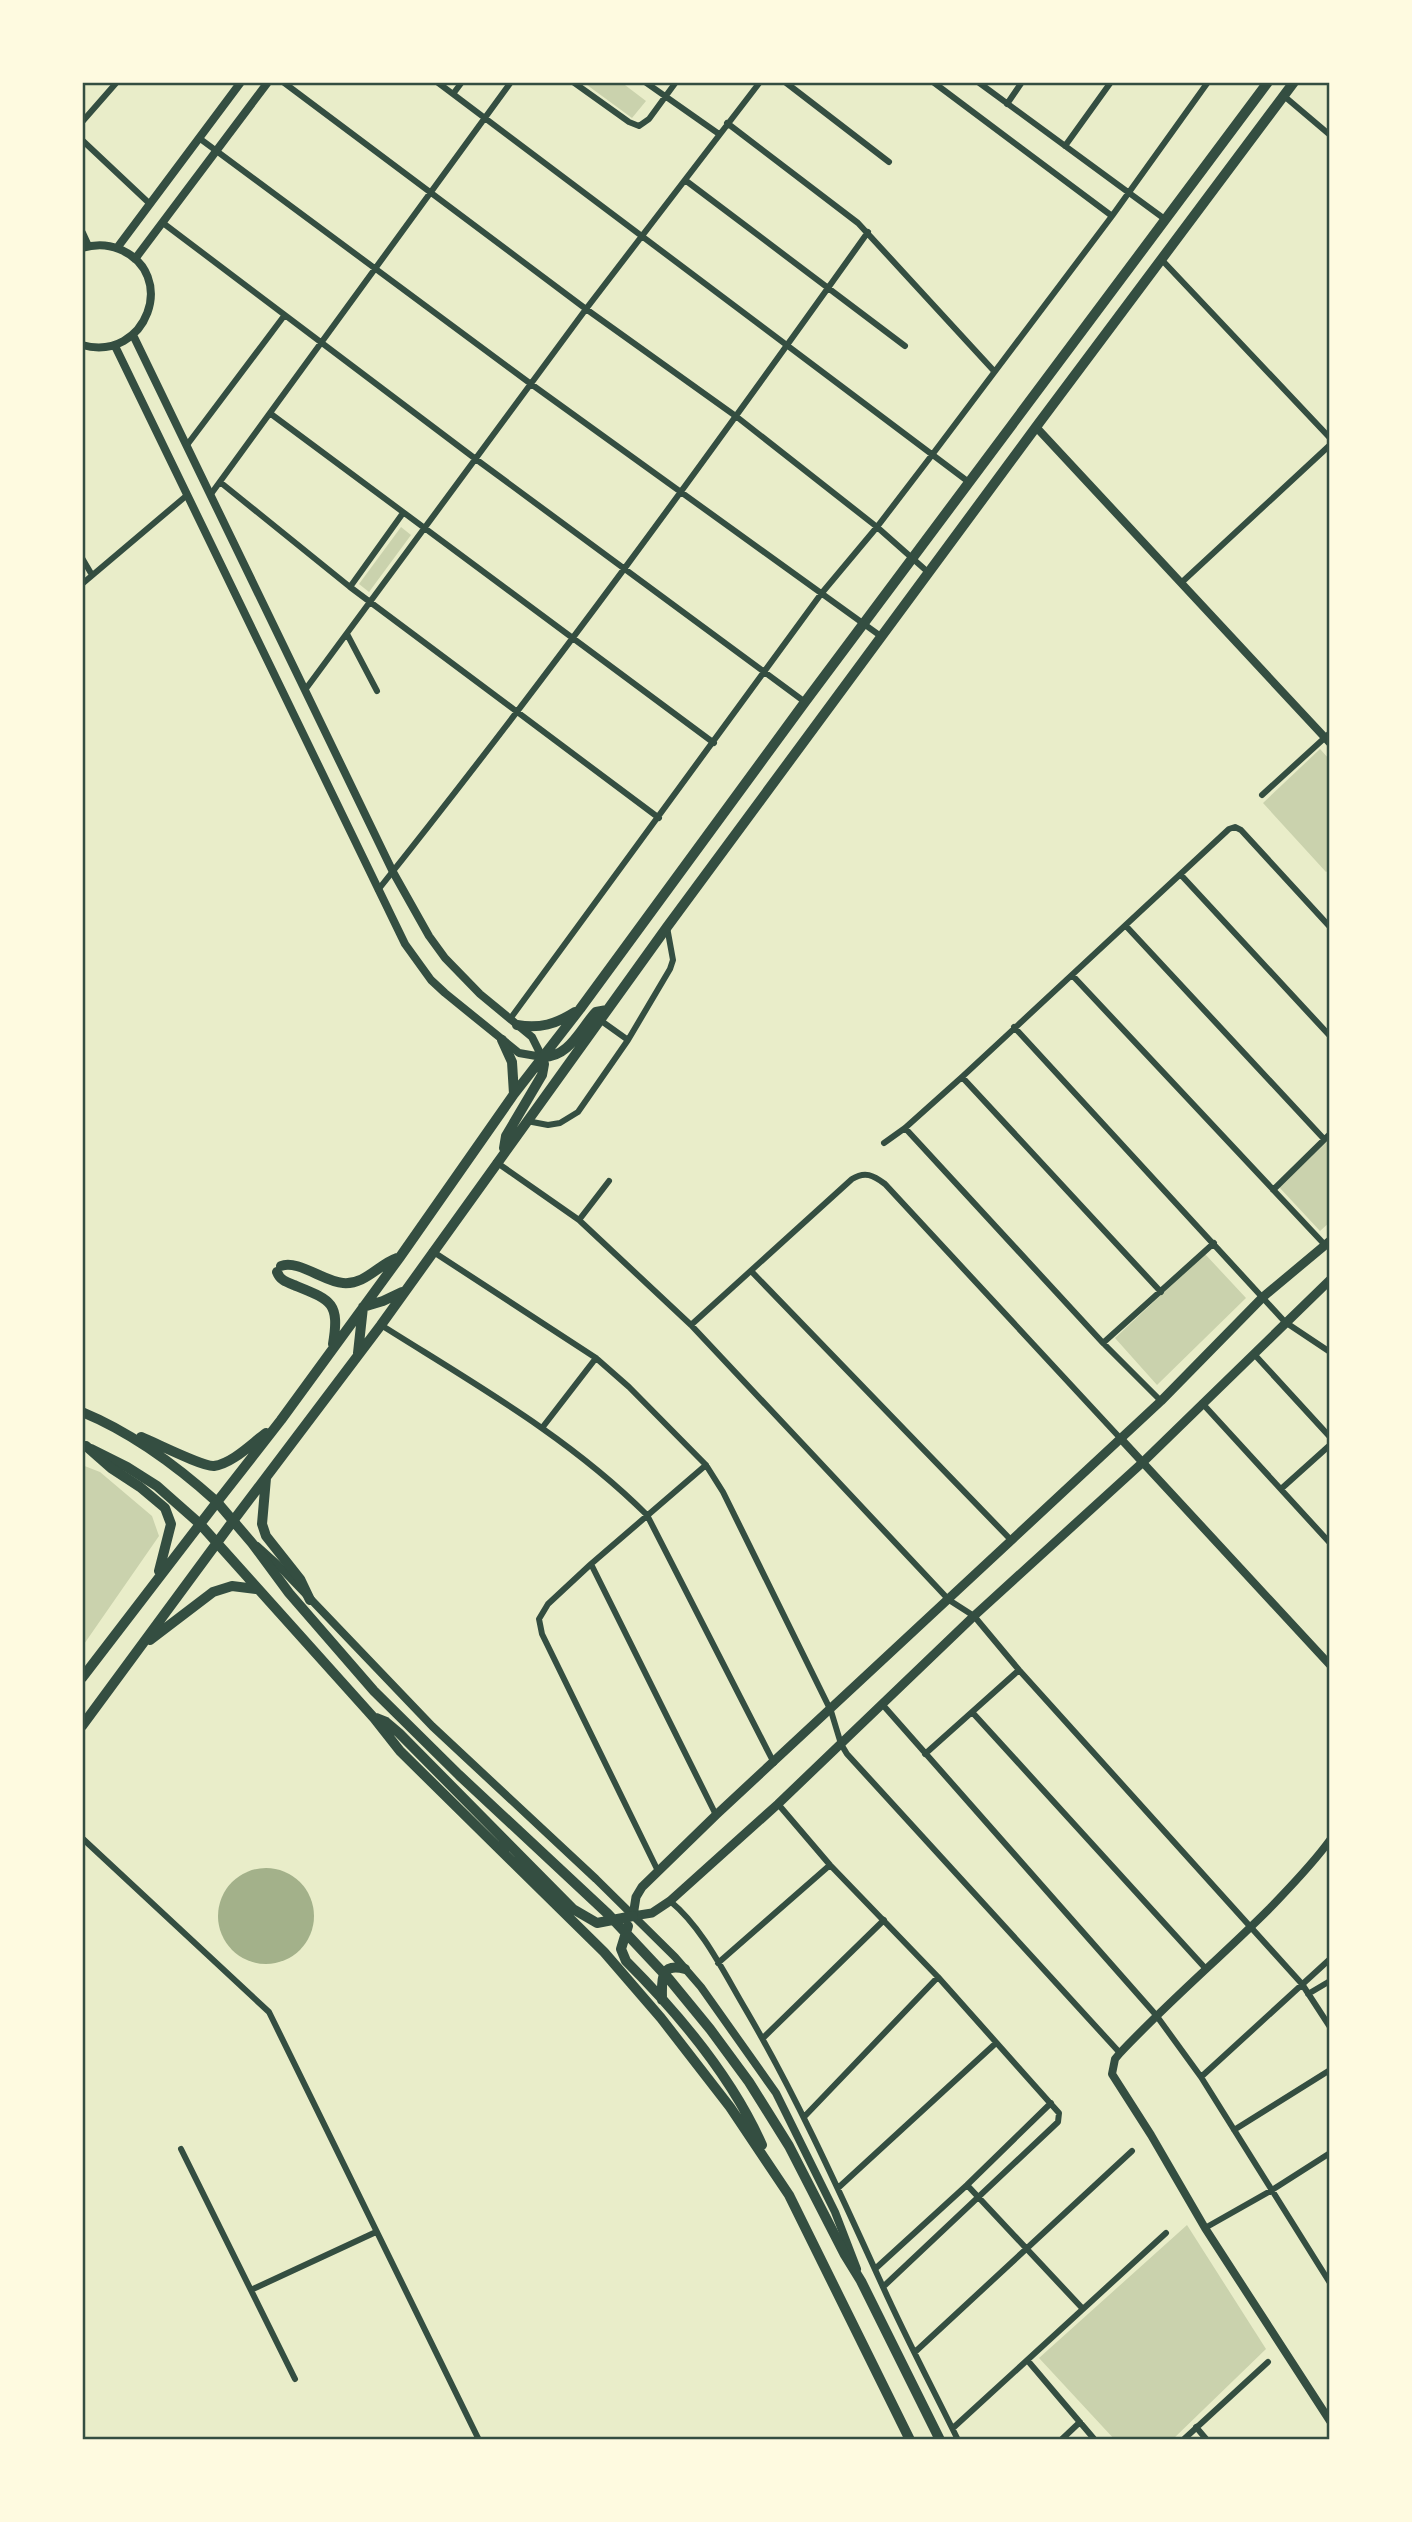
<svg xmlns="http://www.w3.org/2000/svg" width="1412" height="2522" viewBox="0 0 1412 2522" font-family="'Public Sans',sans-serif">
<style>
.green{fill:#cad2ad}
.water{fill:#a3b18a}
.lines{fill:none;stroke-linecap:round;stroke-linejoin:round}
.minor{stroke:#344e41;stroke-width:6}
.tertiary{stroke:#344e41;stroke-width:8}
.secondary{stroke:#344e41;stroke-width:9}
.primary{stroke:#344e41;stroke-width:10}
.trunk{stroke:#344e41;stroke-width:10}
.neatline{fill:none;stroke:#344e41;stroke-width:2.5}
</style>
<rect width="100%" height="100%" fill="#e9edc9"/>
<path class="green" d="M 583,82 L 621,82 L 646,101 L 632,118 Z
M 401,527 L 411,535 L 369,592 L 359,584 Z
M 1320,749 L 1330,760 L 1330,869 L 1326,872 L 1263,803 Z
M 1330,1139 L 1330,1222 L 1320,1231 L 1279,1187 Z
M 1205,1254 L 1246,1298 L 1157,1385 L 1115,1338 Z
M 82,1465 L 100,1472 L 152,1516 L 159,1536 L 82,1647 Z
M 1187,2225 L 1266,2349 L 1172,2440 L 1115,2440 L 1039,2358 Z"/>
<path class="water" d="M218 1916a48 48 0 1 1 96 0a48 48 0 1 1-96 0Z"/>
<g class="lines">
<path class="minor" d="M 283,82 L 586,309 L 737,417 L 877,527 L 929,573
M 437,82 L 970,483
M 573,82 L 629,122 L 639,126 L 649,119 L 676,82
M 645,82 L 719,134
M 785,82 L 889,162
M 933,82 L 1112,216
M 978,82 L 1166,220
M 453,94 L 462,82
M 1284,96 L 1330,135
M 1007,104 L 1022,82
M 82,122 L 117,82
M 727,123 L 858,223 L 994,371
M 199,138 L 531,384 L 882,637
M 82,140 L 150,204
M 1065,146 L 1111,82
M 685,180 L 905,346
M 163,223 L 477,460 L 805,702
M 1161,259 L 1330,438
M 271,414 L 714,743
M 187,445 L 284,316
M 220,482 L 350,587 L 659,818
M 211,494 L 511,82
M 82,558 L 92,575
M 1181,583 L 1330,445
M 82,584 L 186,496
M 350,587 L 403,513
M 347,634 L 377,691
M 305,690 L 586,309 L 760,82
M 1262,795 L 1330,733
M 1181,875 L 1330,1036
M 378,890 C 549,676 709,455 868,232
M 1126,926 L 1324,1139
M 1072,975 L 1325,1245
M 510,1019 L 821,594 L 877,527 L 932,455 L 1112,216 L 1208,82
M 600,1020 L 628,1040
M 1014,1027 L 1285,1322 L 1330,1352
M 962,1077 L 1161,1292
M 527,1121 L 548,1125 L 560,1123 L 578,1112 L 628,1040 L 670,969 L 673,960 L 667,927
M 905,1128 L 1103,1343 L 1161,1401
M 884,1143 L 905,1128 L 962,1077 L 1229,829 L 1235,827 L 1241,830 L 1330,927
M 496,1162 L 579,1220 L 691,1325 L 949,1600 L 974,1616 L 1019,1670 L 1302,1984 L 1330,2027
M 1273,1190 L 1330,1134
M 579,1220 L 609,1181
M 432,1251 L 596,1358 L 629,1387 L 706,1465 L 723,1492 L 831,1711 L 841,1744 L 847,1754 L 1120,2053
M 751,1271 L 1012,1541
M 381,1325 C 473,1383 569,1437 647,1515 L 774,1763
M 691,1325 L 852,1179 C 865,1171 873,1175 885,1184 L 1121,1439
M 1103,1343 L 1214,1243
M 1254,1354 L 1330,1437
M 1202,1403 L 1330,1543
M 542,1428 L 596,1358
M 1281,1489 L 1330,1445
M 591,1564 L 716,1815
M 882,1704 L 1156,2015 L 1201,2077 L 1330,2283
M 972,1712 L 1206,1969
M 925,1754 L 1019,1670
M 778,1804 L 830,1865 L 938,1977 L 1059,2113 L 1058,2122 L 883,2287
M 82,1838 L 269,2012 L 479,2440
M 658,1871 L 542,1634 L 539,1619 L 548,1604 L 591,1564 L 706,1465
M 670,1901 C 703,1928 724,1973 746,2010 C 798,2099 840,2193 883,2287 C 906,2338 933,2389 958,2440
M 718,1963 L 830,1865
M 1308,1994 L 1330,1981
M 763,2038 L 884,1920
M 1201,2077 L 1330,1959
M 804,2117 L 938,1977
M 1234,2130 L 1330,2070
M 181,2149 L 295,2379
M 967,2185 L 1083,2309
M 838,2188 L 996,2043
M 1205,2228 L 1272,2190 L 1330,2153
M 875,2269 L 967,2185 L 1051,2103
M 253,2289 L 376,2232
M 915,2352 L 1132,2151
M 1028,2361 L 1095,2440
M 1196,2427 L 1207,2440
M 953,2428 L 1166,2233
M 1061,2440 L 1080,2422
M 1183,2440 L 1268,2362"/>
<path class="tertiary" d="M 82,233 L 88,246
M 82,248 C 95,244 107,244 119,249 C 179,273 147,363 82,345
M 117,248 L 241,82
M 135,259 L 268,82
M 133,335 L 393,872 L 429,936 L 445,958 L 480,994 L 532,1037 L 542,1057
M 115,346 L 405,944 L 431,980 L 445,993 L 519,1053 L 542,1057
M 1036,427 L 1330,743
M 1121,1439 L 1330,1665
M 257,1546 L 278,1565 L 432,1726 L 596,1879 L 675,1957 L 701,1987 L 776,2093 L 835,2212 L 857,2269
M 1330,1840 C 1312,1865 1291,1886 1270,1908 C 1221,1957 1168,2002 1120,2053 L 1115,2059 L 1112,2074 L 1151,2135 L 1205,2228 L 1330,2421"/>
<path class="secondary" d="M 1330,1241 L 1263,1297 L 1161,1401 L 716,1815 L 642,1887 L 636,1897 L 633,1916 L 652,1913 L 670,1901 L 778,1804 L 974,1616 L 1142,1463 L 1330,1280"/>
<path class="primary" d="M 517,1025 C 540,1029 556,1024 575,1012
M 502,1040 L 512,1062 L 514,1094
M 542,1057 C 569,1058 580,1029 596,1012 L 607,1010
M 504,1148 L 506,1136 L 542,1075 L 544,1064 L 542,1057
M 281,1266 C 297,1259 325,1282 343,1283 C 365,1285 379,1264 397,1258
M 277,1272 C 280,1280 286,1282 294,1285 C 331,1300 340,1302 333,1344
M 363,1307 L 383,1301 L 402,1292
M 358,1353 L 363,1307
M 82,1412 C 133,1433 176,1465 217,1502 L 281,1420 L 400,1257 L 514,1094 L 580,1009 L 805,702 L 1268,82
M 141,1437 C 156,1443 203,1467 214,1466 C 233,1463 251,1444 266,1433
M 91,1449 L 127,1467 L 157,1486 L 200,1524
M 266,1478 L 262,1524 L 266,1536 L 300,1579 L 310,1600
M 233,1521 L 381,1325 L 667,927 L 1036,427 L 1294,82"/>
<path class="trunk" d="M 86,1446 L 111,1468 L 140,1487 L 165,1508 L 171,1524 L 159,1571
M 200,1524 L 374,1718 L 400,1751 L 604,1952 L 661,2018 L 730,2107 L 789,2195 L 910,2440
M 150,1640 L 213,1592 L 232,1586 L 256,1589
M 82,1678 L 217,1502 L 252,1543 L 289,1593 L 374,1691 L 459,1775 L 608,1914 L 669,1979 L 710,2029 L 749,2082 L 789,2146 L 845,2255 L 861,2281 L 940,2440
M 376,1718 L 386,1722 L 399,1733 L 573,1909 L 597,1923 L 633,1916
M 82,1726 L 233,1521
M 628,1926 L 621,1949 L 626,1961 C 678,2013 732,2077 762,2145
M 662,2000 C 662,1981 659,1962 685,1969"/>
</g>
<rect width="1412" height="2522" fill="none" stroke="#fefae0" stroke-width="168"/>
<rect x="84" y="84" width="1244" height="2354" class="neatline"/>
</svg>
